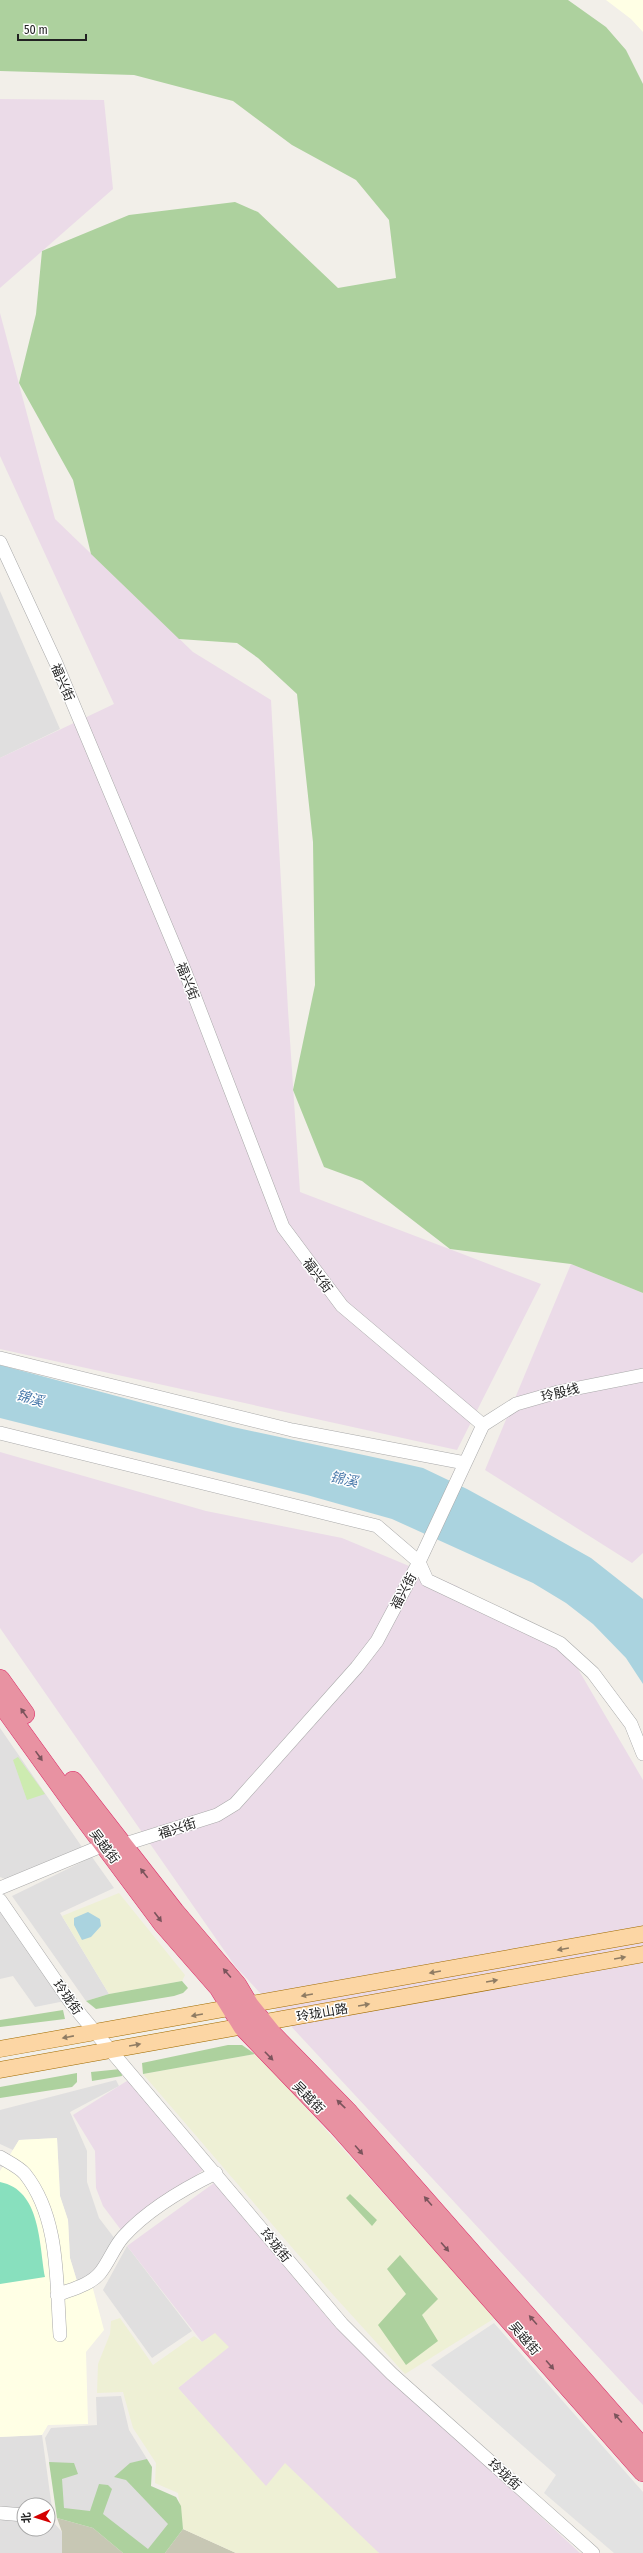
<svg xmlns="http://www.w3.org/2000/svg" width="643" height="2553" viewBox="0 0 643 2553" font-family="'Fira Sans Condensed','Noto Sans SC',sans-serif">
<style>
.residential{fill:#e0dfdf;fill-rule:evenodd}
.industrial{fill:#ebdbe8}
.education{fill:#ffffe5}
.construction{fill:#c7c7b4}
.farmland{fill:#eef0d5}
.grass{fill:#cdebb0}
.forest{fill:#add19e}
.pitch{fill:#88e0be}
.parking{fill:#e2e2e2}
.water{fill:#aad3df}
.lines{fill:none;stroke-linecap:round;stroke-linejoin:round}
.minor-casing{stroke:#a9a9a9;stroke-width:14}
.major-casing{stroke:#a06b00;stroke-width:17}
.highway-casing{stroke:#dc2a67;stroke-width:20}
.minor{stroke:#fff;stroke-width:13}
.major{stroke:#fcd6a4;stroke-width:16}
.highway{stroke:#e892a2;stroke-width:19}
.oneway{fill:#7b545c}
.oneway2{fill:#8f7c63}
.labels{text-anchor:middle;stroke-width:3;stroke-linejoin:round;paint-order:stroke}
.street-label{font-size:13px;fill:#222;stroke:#fff}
.water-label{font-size:14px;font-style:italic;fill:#4a7aab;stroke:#fff}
</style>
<rect width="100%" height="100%" fill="#f2efe9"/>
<path class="residential" d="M 0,591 L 60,729 L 0,758 Z
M 0,1728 L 82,1847 L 5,1879 L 0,1877 Z
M 92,1857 L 114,1888 L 60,1913 L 109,1994 L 86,2001 L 12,1896 Z
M 0,1906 L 65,2001 L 35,2007 L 13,1976 L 0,1979 Z
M 116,2080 L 119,2086 L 70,2112 L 87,2151 L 87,2182 L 99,2218 L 115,2239 L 94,2272 L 77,2281 L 70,2258 L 68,2220 L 60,2196 L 57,2138 L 19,2140 L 13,2150 L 0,2144 L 0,2110 Z
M 127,2246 L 192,2331 L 152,2358 L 103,2290 Z
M 121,2396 L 129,2430 L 147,2459 L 145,2481 L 173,2511 L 161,2553 L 129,2553 L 93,2525 L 59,2516 L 45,2438 L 51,2428 L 97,2425 L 96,2397 Z
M 42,2435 L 54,2523 L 62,2532 L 62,2553 L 0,2553 L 0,2437 ZM 24,2505 L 48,2505 L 48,2529 L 24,2529 Z"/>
<path class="industrial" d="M 0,99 L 104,100 L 113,189 L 0,288 Z
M 0,313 L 55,519 L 193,652 L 271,700 L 288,1010 L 300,1192 L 541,1284 L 457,1450 L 0,1349 L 0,758 L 114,704 L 0,456 Z
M 571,1264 L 643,1293 L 643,1553 L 632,1563 L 485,1470 Z
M 0,1452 L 206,1511 L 342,1538 L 457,1586 L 571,1657 L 643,1780 L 643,2405 L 235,1966 L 0,1628 Z
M 130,2079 L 206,2168 L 121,2230 L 103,2206 L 96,2188 L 95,2151 L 73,2115 Z
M 214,2183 L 332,2323 L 580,2553 L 379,2553 L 266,2488 L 178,2388 L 228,2347 L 214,2334 L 202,2342 L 127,2246 Z"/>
<path class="education" d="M 606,0 L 643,0 L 643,32 L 631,19 Z
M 57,2138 L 60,2196 L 68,2220 L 70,2258 L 80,2291 L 92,2285 L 104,2330 L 86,2352 L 88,2424 L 48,2425 L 42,2435 L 0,2437 L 0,2171 L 19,2140 Z"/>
<path class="construction" d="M 57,2518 L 93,2528 L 123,2553 L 62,2553 L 62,2532 Z
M 183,2529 L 236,2553 L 165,2553 Z"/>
<path class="farmland" d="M 119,1893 L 185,1975 L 182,1981 L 109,1994 L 62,1916 Z
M 255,2054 L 263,2060 L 495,2318 L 405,2374 L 326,2287 L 143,2074 Z
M 120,2318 L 153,2365 L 194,2336 L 202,2342 L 215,2333 L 229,2347 L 178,2388 L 266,2486 L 285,2463 L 379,2553 L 236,2553 L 183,2529 L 178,2493 L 155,2483 L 156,2463 L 133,2428 L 123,2392 L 97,2393 L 98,2364 L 110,2334 L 111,2321 Z"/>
<path class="grass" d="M 18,1757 L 45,1794 L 27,1800 L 13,1760 Z"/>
<path class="forest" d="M 0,0 L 568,0 L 606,27 L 626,50 L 643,84 L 643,1293 L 571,1264 L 450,1249 L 362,1181 L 324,1167 L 293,1090 L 315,985 L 313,842 L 297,694 L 258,658 L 237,643 L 179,639 L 91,554 L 73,480 L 19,383 L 36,314 L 42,251 L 129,215 L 235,202 L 258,212 L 338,288 L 396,278 L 389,220 L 356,180 L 292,145 L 233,101 L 134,75 L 0,71 Z
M 182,1981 L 188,1988 L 183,1993 L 174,1996 L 96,2009 L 86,2001 L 109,1994 Z
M 63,2010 L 65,2019 L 0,2027 L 0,2020 Z
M 228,2045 L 242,2045 L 255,2054 L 143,2074 L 142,2063 Z
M 121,2069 L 122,2076 L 92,2081 L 91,2072 Z
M 77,2073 L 77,2082 L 72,2087 L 0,2098 L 0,2087 Z
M 350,2194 L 377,2220 L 372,2226 L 346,2198 Z
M 400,2255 L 438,2299 L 422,2315 L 438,2341 L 406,2365 L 378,2325 L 406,2294 L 387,2269 Z
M 147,2459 L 152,2467 L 151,2486 L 176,2497 L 181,2506 L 183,2529 L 165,2553 L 123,2553 L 93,2528 L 57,2518 L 49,2462 L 74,2463 L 78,2474 L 62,2479 L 64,2508 L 90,2511 L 99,2484 L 108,2485 L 112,2489 L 103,2514 L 148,2549 L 168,2524 L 126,2480 L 114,2477 L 130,2463 Z"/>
<path class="pitch" d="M 0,2182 C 41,2190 39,2244 45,2277 L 0,2284 Z"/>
<path class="parking" d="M 494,2323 L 643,2492 L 643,2553 L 614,2553 L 544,2493 L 556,2475 L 431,2365 Z"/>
<path class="water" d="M 0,1365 L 233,1427 L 401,1463 L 423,1468 L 467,1489 L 518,1517 L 591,1558 L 643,1599 L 643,1684 L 626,1658 L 593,1624 L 566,1603 L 533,1583 L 392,1519 L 307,1495 L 0,1418 Z
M 88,1912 L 100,1919 L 101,1926 L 91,1937 L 82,1940 L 74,1925 L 74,1918 Z"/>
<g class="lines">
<g class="minor-casing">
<path id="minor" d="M 0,542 L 56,663 L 186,974 L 283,1227 L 342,1306 L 483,1425 L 419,1562 L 377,1641 L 357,1667 L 235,1804 L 217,1815 L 122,1845
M 0,1358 L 292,1430 L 465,1463
M 483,1425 L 516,1404 L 558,1392 L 643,1375
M 0,1433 L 377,1526 L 419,1562 L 427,1580 L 560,1643 L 593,1673 L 631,1724 L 643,1754
M 0,1888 L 104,1845
M 0,1900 L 71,2003 L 95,2032 L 342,2324 L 392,2374 L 593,2553
M 0,2157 C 8,2162 19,2167 25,2174 C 60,2218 56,2282 60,2335
M 57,2295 C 72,2289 90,2285 100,2273 C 109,2262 114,2247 123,2237 C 148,2209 183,2189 216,2173
M 0,2513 L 24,2515"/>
</g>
<g class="major-casing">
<path id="major" d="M 0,2049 L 643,1934
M 0,2070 L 643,1954"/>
</g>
<g class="highway-casing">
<path id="highway" d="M 0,1679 L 25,1714
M 0,1702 L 72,1802 L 163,1924 L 219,1988 L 243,2027 L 337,2125 L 643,2472
M 73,1781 L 175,1912 L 237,1985 L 249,2005 L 273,2035 L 349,2113 L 643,2448"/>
</g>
<use href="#minor" class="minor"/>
<use href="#major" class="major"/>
<use href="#highway" class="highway"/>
</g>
<defs><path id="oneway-solid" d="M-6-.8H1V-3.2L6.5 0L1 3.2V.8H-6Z"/></defs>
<g class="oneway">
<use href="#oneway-solid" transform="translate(24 1713) rotate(-125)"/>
<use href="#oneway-solid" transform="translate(39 1756) rotate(55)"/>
<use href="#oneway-solid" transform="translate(144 1873) rotate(-128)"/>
<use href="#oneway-solid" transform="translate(158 1917) rotate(53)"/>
<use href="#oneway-solid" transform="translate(227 1973) rotate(-131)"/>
<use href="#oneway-solid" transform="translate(269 2056) rotate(46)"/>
<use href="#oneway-solid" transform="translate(341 2104) rotate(-136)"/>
<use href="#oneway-solid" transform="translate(359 2150) rotate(49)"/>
<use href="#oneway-solid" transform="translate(428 2201) rotate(-131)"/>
<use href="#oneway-solid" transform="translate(445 2247) rotate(49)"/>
<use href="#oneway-solid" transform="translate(533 2320) rotate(-131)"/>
<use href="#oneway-solid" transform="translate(550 2365) rotate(49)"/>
<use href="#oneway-solid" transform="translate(618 2418) rotate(-131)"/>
</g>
<g class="oneway2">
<use href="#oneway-solid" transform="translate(563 1949) rotate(170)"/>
<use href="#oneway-solid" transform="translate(620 1958) rotate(-10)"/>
<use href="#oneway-solid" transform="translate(435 1972) rotate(170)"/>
<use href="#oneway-solid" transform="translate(492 1981) rotate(-10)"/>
<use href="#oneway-solid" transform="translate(307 1995) rotate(170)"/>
<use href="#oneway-solid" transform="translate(364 2005) rotate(-10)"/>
<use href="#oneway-solid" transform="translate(197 2015) rotate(170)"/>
<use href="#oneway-solid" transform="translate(68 2037) rotate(169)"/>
<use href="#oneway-solid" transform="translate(135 2045) rotate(-10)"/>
</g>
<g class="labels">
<g class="street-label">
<text transform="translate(63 682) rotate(67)" y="5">福兴街</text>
<text transform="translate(188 981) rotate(68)" y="5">福兴街</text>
<text transform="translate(318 1275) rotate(53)" y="5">福兴街</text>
<text transform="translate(560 1392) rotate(-14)" y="5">玲殷线</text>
<text transform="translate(403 1591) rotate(-62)" y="5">福兴街</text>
<text transform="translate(177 1828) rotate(-18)" y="5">福兴街</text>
<text transform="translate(105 1846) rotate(53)" y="5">吴越街</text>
<text transform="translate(68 1997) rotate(54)" y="5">玲珑街</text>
<text transform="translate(322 2012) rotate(-10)" y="5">玲珑山路</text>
<text transform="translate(309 2097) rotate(45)" y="5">吴越街</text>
<text transform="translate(276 2245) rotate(50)" y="5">玲珑街</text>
<text transform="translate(525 2338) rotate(49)" y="5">吴越街</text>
<text transform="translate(505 2474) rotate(42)" y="5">玲珑街</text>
</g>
<g class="water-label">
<text transform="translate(30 1398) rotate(16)" y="5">锦溪</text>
<text transform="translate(344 1479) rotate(12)" y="5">锦溪</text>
</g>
</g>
<g transform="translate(36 2517) rotate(266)"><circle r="19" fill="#ffffff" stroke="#a7a7a7"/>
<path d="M0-3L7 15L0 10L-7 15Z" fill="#d40000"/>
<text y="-6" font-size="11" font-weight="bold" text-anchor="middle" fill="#222222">北</text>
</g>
<path d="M18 34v6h68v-6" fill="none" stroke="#222222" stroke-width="2"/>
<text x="24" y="34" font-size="12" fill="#222222" stroke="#ffffff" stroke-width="3" paint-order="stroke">50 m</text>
</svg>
